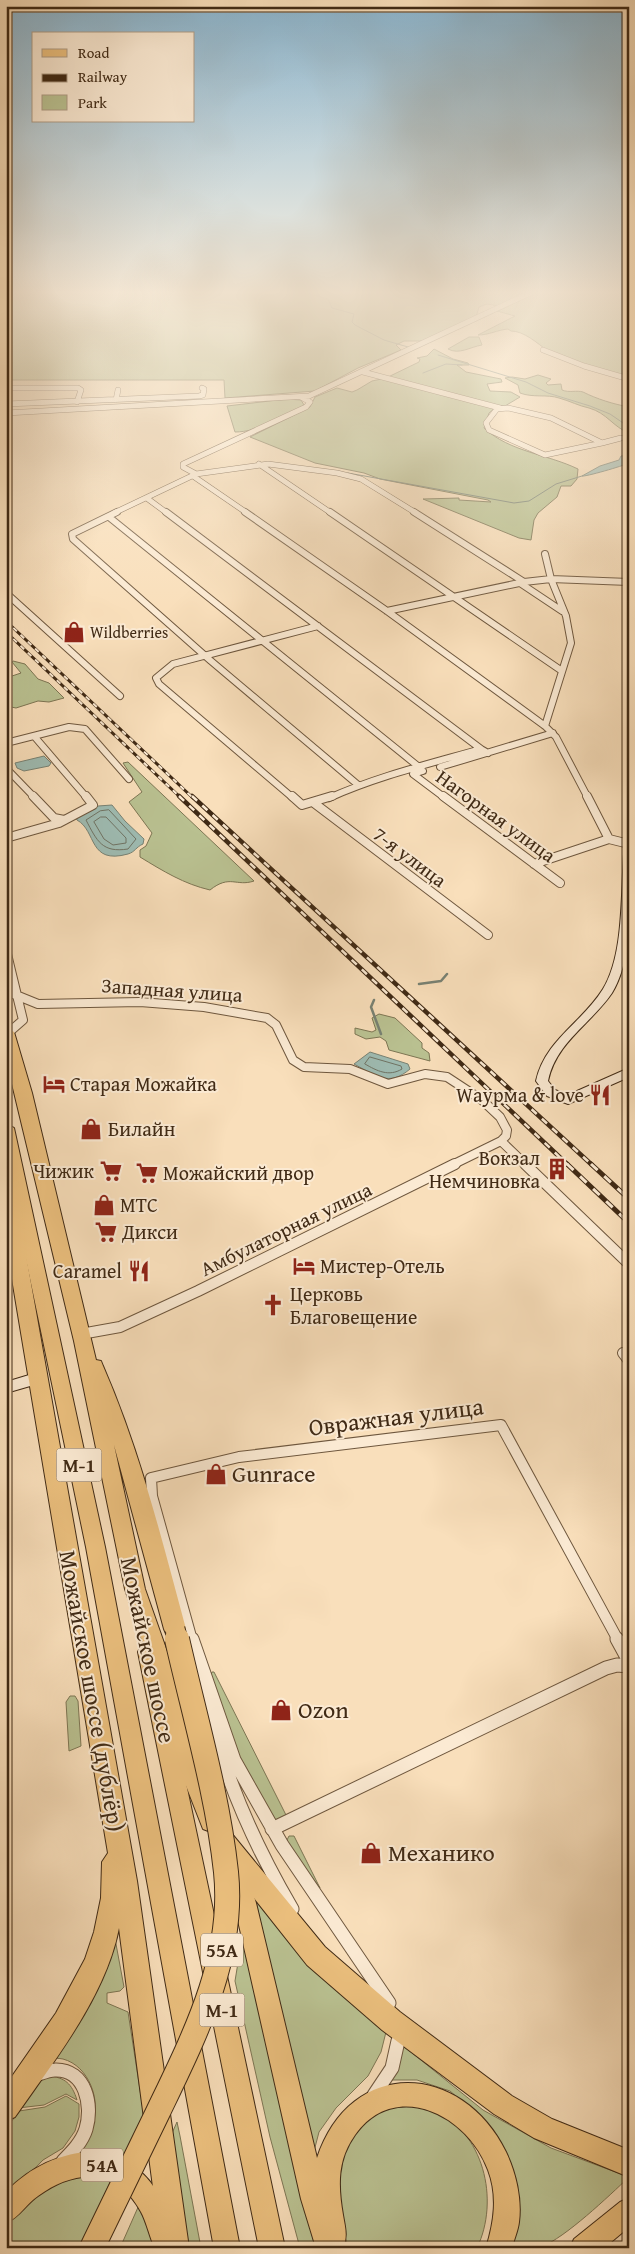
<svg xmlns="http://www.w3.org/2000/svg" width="635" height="2254" viewBox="0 0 635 2254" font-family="'Gentium Book Plus',serif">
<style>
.green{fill:#bac292;stroke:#7d7654}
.water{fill:#9ebcb3;stroke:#788274}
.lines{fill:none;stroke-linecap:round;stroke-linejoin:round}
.shore{stroke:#6f7364;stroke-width:1}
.stream-far1{stroke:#788274;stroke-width:1}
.stream{stroke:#788274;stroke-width:2.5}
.street-far4-casing{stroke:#6e573e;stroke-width:6}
.street-far3-casing{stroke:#6e573e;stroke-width:8}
.street-far2-casing{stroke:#6e573e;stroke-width:10}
.street-far1-casing{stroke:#6e573e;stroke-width:12}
.street-casing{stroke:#6e573e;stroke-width:15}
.secondary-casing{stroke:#402a15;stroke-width:2}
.primary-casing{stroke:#402a15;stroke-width:2}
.highway-casing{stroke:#402a15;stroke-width:2}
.street-far4{stroke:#fbead3;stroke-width:5}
.street-far3{stroke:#fbead3;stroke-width:6}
.street-far2{stroke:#fbead3;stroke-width:8}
.street-far1{stroke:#fbead3;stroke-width:10}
.street{stroke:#fbead3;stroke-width:13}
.secondary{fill:#fbead3;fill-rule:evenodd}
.primary{fill:#ecc07e;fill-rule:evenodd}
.highway{fill:#ecc07e;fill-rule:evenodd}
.rail-far2-casing{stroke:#402a15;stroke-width:3}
.rail-far1-casing{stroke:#402a15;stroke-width:4.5}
.rail-casing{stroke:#402a15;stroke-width:5}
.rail-far2{stroke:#fbead3;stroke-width:2;stroke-dasharray:5;stroke-linecap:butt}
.rail-far1{stroke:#fbead3;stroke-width:2.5;stroke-dasharray:7;stroke-linecap:butt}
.rail{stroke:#fbead3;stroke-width:3;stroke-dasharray:9;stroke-linecap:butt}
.highway-bridge-far1-casing{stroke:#402a15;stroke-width:21;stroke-linecap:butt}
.highway-bridge-casing{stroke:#402a15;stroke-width:26;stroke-linecap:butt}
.highway-bridge-far1{stroke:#ecc07e;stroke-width:19}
.highway-bridge{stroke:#ecc07e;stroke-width:24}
.labels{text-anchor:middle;stroke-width:4;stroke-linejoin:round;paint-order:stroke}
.far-poi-label{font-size:16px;fill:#402a15;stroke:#fbead3;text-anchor:start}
.shield{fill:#fbead3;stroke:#78644e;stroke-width:1}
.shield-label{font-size:19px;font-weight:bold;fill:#402a15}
.street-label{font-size:20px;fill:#402a15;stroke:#fbead3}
.poi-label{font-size:20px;fill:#402a15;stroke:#fbead3;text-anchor:start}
.near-street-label{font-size:24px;fill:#402a15;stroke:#fbead3}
.near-poi-label{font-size:24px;fill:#402a15;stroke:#fbead3;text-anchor:start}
</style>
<rect width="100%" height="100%" fill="#f9dfbb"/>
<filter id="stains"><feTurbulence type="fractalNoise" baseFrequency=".004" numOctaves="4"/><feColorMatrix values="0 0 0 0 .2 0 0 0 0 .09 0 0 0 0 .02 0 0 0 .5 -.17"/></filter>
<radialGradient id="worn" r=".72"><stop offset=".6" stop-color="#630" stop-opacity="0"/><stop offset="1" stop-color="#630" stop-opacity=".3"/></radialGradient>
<path class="green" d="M 6,293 L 526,293 L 499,306 L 487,304 L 479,307 L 476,317 L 422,341 L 404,341 L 396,345 L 401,350 L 358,368 L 315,391 L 225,398 L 224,380 L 6,380 Z
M 536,293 L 629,293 L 629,378 C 606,371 567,363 548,351 C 537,343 524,331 511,331 L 508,329 C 497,330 489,335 478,335 L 515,316 L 497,311 Z
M 469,337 L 479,337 L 482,345 C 470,347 459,355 448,349 Z
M 434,349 L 453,359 L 468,363 L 469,365 L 457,365 L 466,372 L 501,379 L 502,382 L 487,384 L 490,391 L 511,392 L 520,397 L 505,406 L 497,406 L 489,413 L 484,428 C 510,452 547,454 578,469 L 577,479 L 571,486 L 561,486 L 557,497 L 538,513 L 534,520 L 531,540 L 519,538 L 423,499 L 459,498 L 459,500 L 491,502 L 488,500 L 380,479 L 364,473 L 315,463 L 250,437 L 310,407 L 315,397 L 337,388 L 352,392 L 357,390 L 372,381 L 386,378 L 419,362 L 420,359 L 417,358 L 427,356 Z
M 538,375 L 551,379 L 546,383 L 548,385 L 561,384 L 562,390 C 569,393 577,390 583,392 C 597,399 613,404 629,407 L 629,433 C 613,427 607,413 589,408 C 579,406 570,401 559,398 C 547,394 533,398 520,393 L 518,385 L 505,378 L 512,377 L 525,379 Z
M 287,399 L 301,400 L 304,405 C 285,417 258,432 235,432 L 227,406 Z
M 13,661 L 25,664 L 38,679 L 49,683 L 64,698 L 49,702 L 38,701 L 16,708 L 6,706 L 6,678 L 21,673 L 12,662 Z
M 128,762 L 254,881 C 236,887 230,874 210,890 C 184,884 163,871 140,857 L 140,850 L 146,846 L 152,833 L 129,802 L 142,792 L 123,763 Z
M 379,1014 L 395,1018 L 422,1043 L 422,1048 L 429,1053 L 430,1061 L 389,1050 L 386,1041 L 380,1037 L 366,1039 L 355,1034 L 355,1028 L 372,1032 L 376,1030 L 372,1018 Z
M 212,1672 L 214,1672 L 286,1815 L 279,1820 L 272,1820 L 235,1754 L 210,1676 Z
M 70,1696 L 75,1696 L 78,1701 L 81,1746 L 69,1751 L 66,1702 Z
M 289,1836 L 294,1836 L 320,1888 L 288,1846 L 287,1840 Z
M 254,1892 L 387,2028 L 381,2052 L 368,2076 L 336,2108 L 319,2132 L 312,2159 Z
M 244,1926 L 315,2248 L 300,2248 L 270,2137 L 235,1981 Z
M 113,1928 L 124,1987 L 120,1991 L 107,1993 L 107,2003 L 128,2012 L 144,2116 L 124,2161 L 103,2152 L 81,2150 C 85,2141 90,2133 93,2124 C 101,2100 89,2066 63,2059 C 58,2058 52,2058 47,2058 Z
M 401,2044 L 483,2110 L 551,2148 L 629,2177 C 609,2196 565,2238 541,2247 C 532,2250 517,2248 507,2248 L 477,2114 L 450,2091 L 417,2080 L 390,2080 Z
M 48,2076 C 65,2077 72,2084 77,2100 L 66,2094 L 44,2105 L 18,2108 L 28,2085 Z
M 66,2096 L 79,2104 L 79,2117 L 75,2131 L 63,2148 L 43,2160 L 6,2198 L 6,2129 L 19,2111 L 45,2107 Z
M 401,2102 C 411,2104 423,2105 432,2109 C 484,2131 500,2200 477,2248 L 348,2248 L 334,2193 L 345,2138 L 358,2121 Z
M 177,2122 L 180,2136 L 201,2248 L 188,2248 L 169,2140 Z
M 56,2174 L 113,2176 L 80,2248 L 6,2248 L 6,2219 Z
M 139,2205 L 150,2221 L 155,2248 L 120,2248 Z"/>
<path class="water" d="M 629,455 L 629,463 C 623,466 585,477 582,476 L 600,466 L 619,460 L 621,456 Z
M 44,756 L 51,763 L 49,766 L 24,771 L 17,768 L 15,763 Z
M 112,805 L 125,821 L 144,839 L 143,844 C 136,847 135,852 128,854 C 88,865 97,831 77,820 L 76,818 L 98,806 Z
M 370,1052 L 408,1064 L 410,1069 C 389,1087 376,1076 354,1064 Z"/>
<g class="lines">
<path class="shore" d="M 109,810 L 136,839 L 128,849 C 102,853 97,841 86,820 L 100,811 Z
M 101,817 L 106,817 L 126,838 L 126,843 L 113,845 L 104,839 L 94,822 Z
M 370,1057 L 401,1066 L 402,1069 C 389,1077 377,1071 365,1064 Z"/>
<path class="stream-far1" d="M 307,293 L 328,299 L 332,308 L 354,314 L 352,322 L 355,325 L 384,340 L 408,347
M 438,355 L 526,382 L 548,393 L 590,406 L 610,414 L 629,427
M 423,373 L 446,364 L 462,365
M 348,473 L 514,503 L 529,501 L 556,484 L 582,476"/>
<path class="stream" d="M 419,984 L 441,981 L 447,974
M 374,1000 L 371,1007 L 381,1034"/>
<g class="street-far4-casing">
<path id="street-far4" d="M 543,350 L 584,366 L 629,379
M 363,372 L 500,408
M 6,388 L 78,388 L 81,390 L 77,402
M 116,400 L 118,390
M 6,404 L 199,396 L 203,395 L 204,389 L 202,388
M 508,408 L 551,418 L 602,443 L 545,455 L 489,430 L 486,423 L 497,409 Z
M 6,413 L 309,396 L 530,293
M 602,443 L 621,438
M 259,464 L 331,513
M 196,474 L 183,467 L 183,464 L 306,407 L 310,402 L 301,397
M 193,476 L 247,513
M 148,499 L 167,513
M 114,513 L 196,474 L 268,464 L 337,473 L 361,479 L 416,513"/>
</g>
<g class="street-far3-casing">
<path id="street-far3" d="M 117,512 L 72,534 L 73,539 L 211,661 L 357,784
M 166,512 L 481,749
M 245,512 L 387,611 L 545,726 L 556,737 L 588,798
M 330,512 L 562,671
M 414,512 L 524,582
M 109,517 L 419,767
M 545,554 L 551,579 L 566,616 L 571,643 L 545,726
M 520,583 L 562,611
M 6,593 L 120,696
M 387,611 L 524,582 L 551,579 L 629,582
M 34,736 L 87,798
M 6,743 L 69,727 L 85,729 L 129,779
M 440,767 L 553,733
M 6,768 L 35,798
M 423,771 L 413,774 L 445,798
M 293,798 L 159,684 L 156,678 L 173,664 L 318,626
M 329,798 C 378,776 429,764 481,749 L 488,753"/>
</g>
<g class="street-far2-casing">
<path id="street-far2" d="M 33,796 L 54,818 L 64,820
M 292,796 L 302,805 L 332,796
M 443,796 L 560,883
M 587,796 L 609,839 L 629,844
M 314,803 L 488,935
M 6,838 L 59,823 L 93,805 L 86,796
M 534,864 L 609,839
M 6,950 L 23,1020 L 7,1034
M 6,991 L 38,1004 L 140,1002 L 204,1007 L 267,1018 L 276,1025 L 293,1060 L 304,1067 L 350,1069 L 388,1084 L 425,1074 L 447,1077 L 482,1100 L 500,1117 L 507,1130 L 506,1136 L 501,1141 L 452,1165
M 501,1141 L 526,1165"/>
</g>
<g class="street-far1-casing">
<path id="street-far1" d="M 525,1164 L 629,1264
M 81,1334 L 120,1327 L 198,1291 L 455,1164
M 623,1353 L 629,1361
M 192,1640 L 152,1496 L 151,1478 L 239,1457 L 501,1425 L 618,1640"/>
</g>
<g class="street-casing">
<path id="street" d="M 192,1639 L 234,1760 L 282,1845 L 389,2003
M 617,1639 L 629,1661
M 204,1687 C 219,1767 251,1839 292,1909
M 272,1829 L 606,1668 L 617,1665 L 629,1666
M 36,2075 C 42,2073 49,2070 55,2070 C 86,2069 93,2106 86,2129 C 82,2142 72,2152 63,2161
M 374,2095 L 392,2068 L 398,2041"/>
</g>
<g class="secondary-casing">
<path id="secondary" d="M 629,851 C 629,894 635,955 612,993 C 591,1024 556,1042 548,1081 L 555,1090 L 568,1095 L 629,1068 L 629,1077 L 568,1104 L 547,1096 L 536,1081 C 545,1040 582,1023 603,989 C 624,955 621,894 624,854 Z
M 39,1372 L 44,1374 L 46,1378 L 44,1382 L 6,1393 L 6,1382 Z"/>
</g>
<g class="primary-casing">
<path id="primary" d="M 6,1123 L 14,1128 L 105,1547 L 240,2248 L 214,2248 L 86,1547 L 6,1163 Z
M 148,1643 L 155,1646 L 158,1652 L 285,2248 L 259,2248 L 138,1652 L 141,1646 Z
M 233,1850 L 241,1854 L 256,1903 L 317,2158 C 351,2056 462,2062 506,2152 C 516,2173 522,2199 519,2222 C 518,2231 514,2239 512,2248 L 486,2248 C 494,2222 498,2196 488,2170 C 468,2115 395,2078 355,2135 C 337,2160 338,2186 343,2215 C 345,2227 348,2236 343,2248 L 316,2248 L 301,2199 L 234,1903 L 222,1861 L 225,1854 Z
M 96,2151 C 149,2166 157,2185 175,2235 L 171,2244 L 162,2248 L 153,2244 C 149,2234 146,2221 141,2212 C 117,2167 75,2169 38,2196 C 26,2204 20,2217 6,2223 L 6,2192 C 31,2166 60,2153 96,2151 Z
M 629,2198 L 629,2227 L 604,2248 L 570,2248 L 574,2239 L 620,2202 Z"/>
</g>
<g class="highway-casing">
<path id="highway" d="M 6,1027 L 14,1032 L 32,1093 L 96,1360 L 101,1361 L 103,1366 C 140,1451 162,1540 186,1629 L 183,1636 L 175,1638 L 167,1636 L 164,1629 L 114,1445 L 145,1589 L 176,1677 L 207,1783 L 223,1821 L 219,1829 L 211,1832 L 203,1829 L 185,1783 L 154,1677 L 125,1589 L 74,1341 L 6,1059 Z
M 6,1130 L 12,1131 L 14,1135 L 27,1261 L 137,1881 L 189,2248 L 161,2248 L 119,1928 C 106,1996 54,2061 15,2117 L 6,2121 L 6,2085 L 56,2013 L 85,1959 L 94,1932 L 101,1898 L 102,1862 L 108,1853 L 9,1261 L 6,1228 Z
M 224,1831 L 232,1834 L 325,1947 L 400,2012 L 512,2096 L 552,2119 L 629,2150 L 629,2177 L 534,2138 L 494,2114 L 382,2030 L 307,1965 L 216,1850 L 212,1842 L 216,1834 Z"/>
</g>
<use href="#street-far4" class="street-far4"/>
<use href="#street-far3" class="street-far3"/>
<use href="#street-far2" class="street-far2"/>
<use href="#street-far1" class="street-far1"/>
<use href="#street" class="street"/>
<use href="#secondary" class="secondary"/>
<use href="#primary" class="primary"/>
<use href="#highway" class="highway"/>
<g class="rail-far2-casing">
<path id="rail-far2" d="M 6,621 L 193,798
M 6,632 L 181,798"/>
</g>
<g class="rail-far1-casing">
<path id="rail-far1" d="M 179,796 L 568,1165
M 192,796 L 592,1165"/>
</g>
<g class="rail-casing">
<path id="rail" d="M 567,1164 L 629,1223
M 591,1164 L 629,1199"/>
</g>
<use href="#rail-far2" class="rail-far2"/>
<use href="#rail-far1" class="rail-far1"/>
<use href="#rail" class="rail"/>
<g class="highway-bridge-far1-casing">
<path id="highway-bridge-far1" d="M 175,1629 L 178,1640"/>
</g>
<g class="highway-bridge-casing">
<path id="highway-bridge" d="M 92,2248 C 114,2203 136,2157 158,2112 C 194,2037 235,1958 226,1872 C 218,1796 194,1714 177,1639"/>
</g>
<use href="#highway-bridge-far1" class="highway-bridge-far1"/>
<use href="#highway-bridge" class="highway-bridge"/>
</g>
<linearGradient id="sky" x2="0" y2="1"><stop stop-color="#8ab7d3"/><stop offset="0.48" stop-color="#fcf1e0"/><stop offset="1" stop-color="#fcf1e0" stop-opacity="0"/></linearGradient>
<rect width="635" height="609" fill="url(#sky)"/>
<defs>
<g id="shop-bare" transform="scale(1.725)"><path d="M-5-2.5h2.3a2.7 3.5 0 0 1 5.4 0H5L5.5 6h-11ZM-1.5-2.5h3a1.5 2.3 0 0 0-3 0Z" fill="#8f2418" stroke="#fbead3" stroke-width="2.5" paint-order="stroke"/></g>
<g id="hotel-bare" transform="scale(1.725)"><path d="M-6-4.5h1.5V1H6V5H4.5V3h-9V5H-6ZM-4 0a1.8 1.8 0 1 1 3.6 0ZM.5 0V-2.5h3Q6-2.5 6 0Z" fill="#8f2418" stroke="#fbead3" stroke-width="2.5" paint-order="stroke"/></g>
<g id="restaurant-bare" transform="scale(1.725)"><path d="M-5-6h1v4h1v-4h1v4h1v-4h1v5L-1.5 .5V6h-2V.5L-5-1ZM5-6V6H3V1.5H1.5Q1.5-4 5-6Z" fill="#8f2418" stroke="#fbead3" stroke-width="2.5" paint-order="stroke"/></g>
<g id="building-bare" transform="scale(1.725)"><path d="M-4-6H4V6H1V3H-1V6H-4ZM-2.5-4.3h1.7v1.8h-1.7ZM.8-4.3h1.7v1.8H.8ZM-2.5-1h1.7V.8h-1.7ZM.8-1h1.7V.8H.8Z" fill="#8f2418" stroke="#fbead3" stroke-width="2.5" paint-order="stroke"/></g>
<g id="supermarket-bare" transform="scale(1.725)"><path d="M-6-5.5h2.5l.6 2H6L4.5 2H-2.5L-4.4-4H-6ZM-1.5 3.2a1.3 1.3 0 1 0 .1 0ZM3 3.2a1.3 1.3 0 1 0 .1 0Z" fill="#8f2418" stroke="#fbead3" stroke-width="2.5" paint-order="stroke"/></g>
<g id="church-bare" transform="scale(1.725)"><path d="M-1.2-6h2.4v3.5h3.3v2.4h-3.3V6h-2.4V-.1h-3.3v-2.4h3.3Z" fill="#8f2418" stroke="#fbead3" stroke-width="2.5" paint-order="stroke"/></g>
</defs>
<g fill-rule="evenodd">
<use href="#shop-bare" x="74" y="632"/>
<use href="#hotel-bare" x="54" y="1084"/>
<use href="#restaurant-bare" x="600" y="1095"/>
<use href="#shop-bare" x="91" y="1129"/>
<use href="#building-bare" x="557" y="1169"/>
<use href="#supermarket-bare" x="111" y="1171"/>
<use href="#supermarket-bare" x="147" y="1173"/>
<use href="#shop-bare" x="104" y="1205"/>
<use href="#supermarket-bare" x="106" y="1232"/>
<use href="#hotel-bare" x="304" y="1266"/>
<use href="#restaurant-bare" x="139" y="1271"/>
<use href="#church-bare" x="273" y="1305"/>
<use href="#shop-bare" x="216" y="1474"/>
<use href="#shop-bare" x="281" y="1710"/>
<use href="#shop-bare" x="371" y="1853"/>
</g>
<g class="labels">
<g class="far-poi-label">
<text x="90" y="638">Wildberries</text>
</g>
<g class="shield">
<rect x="56.5" y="1448.5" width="45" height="33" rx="4"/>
<rect x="201" y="1933.5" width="42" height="33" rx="4"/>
<rect x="199.5" y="1993.5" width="45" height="33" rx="4"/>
<rect x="81" y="2148.5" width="42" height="33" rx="4"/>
</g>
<g class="shield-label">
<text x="79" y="1472">М-1</text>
<text x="222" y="1957">55А</text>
<text x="222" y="2017">М-1</text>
<text x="102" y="2172">54А</text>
</g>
<g class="street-label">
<text transform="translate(496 816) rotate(36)" y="7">Нагорная улица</text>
<text transform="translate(410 857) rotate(37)" y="7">7-я улица</text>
<text transform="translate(172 990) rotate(4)" y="7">Западная улица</text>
<text transform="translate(286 1229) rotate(-26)" y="7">Амбулаторная улица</text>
</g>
<g class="poi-label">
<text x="70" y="1091">Старая Можайка</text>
<text x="584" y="1102" text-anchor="end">Wаурма &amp; love</text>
<text x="108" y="1136">Билайн</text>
<text x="540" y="1165" text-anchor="end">Вокзал<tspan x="540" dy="23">Немчиновка</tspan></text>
<text x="94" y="1178" text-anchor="end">Чижик</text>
<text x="163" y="1180">Можайский двор</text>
<text x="120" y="1212">МТС</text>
<text x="122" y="1239">Дикси</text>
<text x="320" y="1273">Мистер-Отель</text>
<text x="122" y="1278" text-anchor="end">Caramel</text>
<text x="290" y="1301">Церковь<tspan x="290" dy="23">Благовещение</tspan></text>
</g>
<g class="near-street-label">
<text transform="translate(396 1417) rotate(-7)" y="8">Овражная улица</text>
<text transform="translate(148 1650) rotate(78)" y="8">Можайское шоссе</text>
<text transform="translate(92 1691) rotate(80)" y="8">Можайское шоссе (дублёр)</text>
</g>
<g class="near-poi-label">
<text x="232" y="1482">Gunrace</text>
<text x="298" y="1718">Ozon</text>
<text x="388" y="1861">Механико</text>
</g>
</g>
<rect width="635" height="2254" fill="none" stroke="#f9dfbb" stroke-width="25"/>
<rect x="8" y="8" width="620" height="2239" fill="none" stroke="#402a15" stroke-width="2.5"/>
<rect x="12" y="12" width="610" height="2229" fill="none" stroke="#402a15"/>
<rect x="32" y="32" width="162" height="90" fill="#fbead3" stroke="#b09d87"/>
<rect x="42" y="49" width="25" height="8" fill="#ecc07e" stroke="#b09d87"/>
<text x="78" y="58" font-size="15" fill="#402a15">Road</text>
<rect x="42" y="74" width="25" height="8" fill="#402a15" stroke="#b09d87"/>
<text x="78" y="82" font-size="15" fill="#402a15">Railway</text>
<rect x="42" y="95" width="25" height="15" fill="#bac292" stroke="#b09d87"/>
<text x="78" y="108" font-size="15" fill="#402a15">Park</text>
<rect width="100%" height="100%" filter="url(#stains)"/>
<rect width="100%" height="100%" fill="url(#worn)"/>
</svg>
